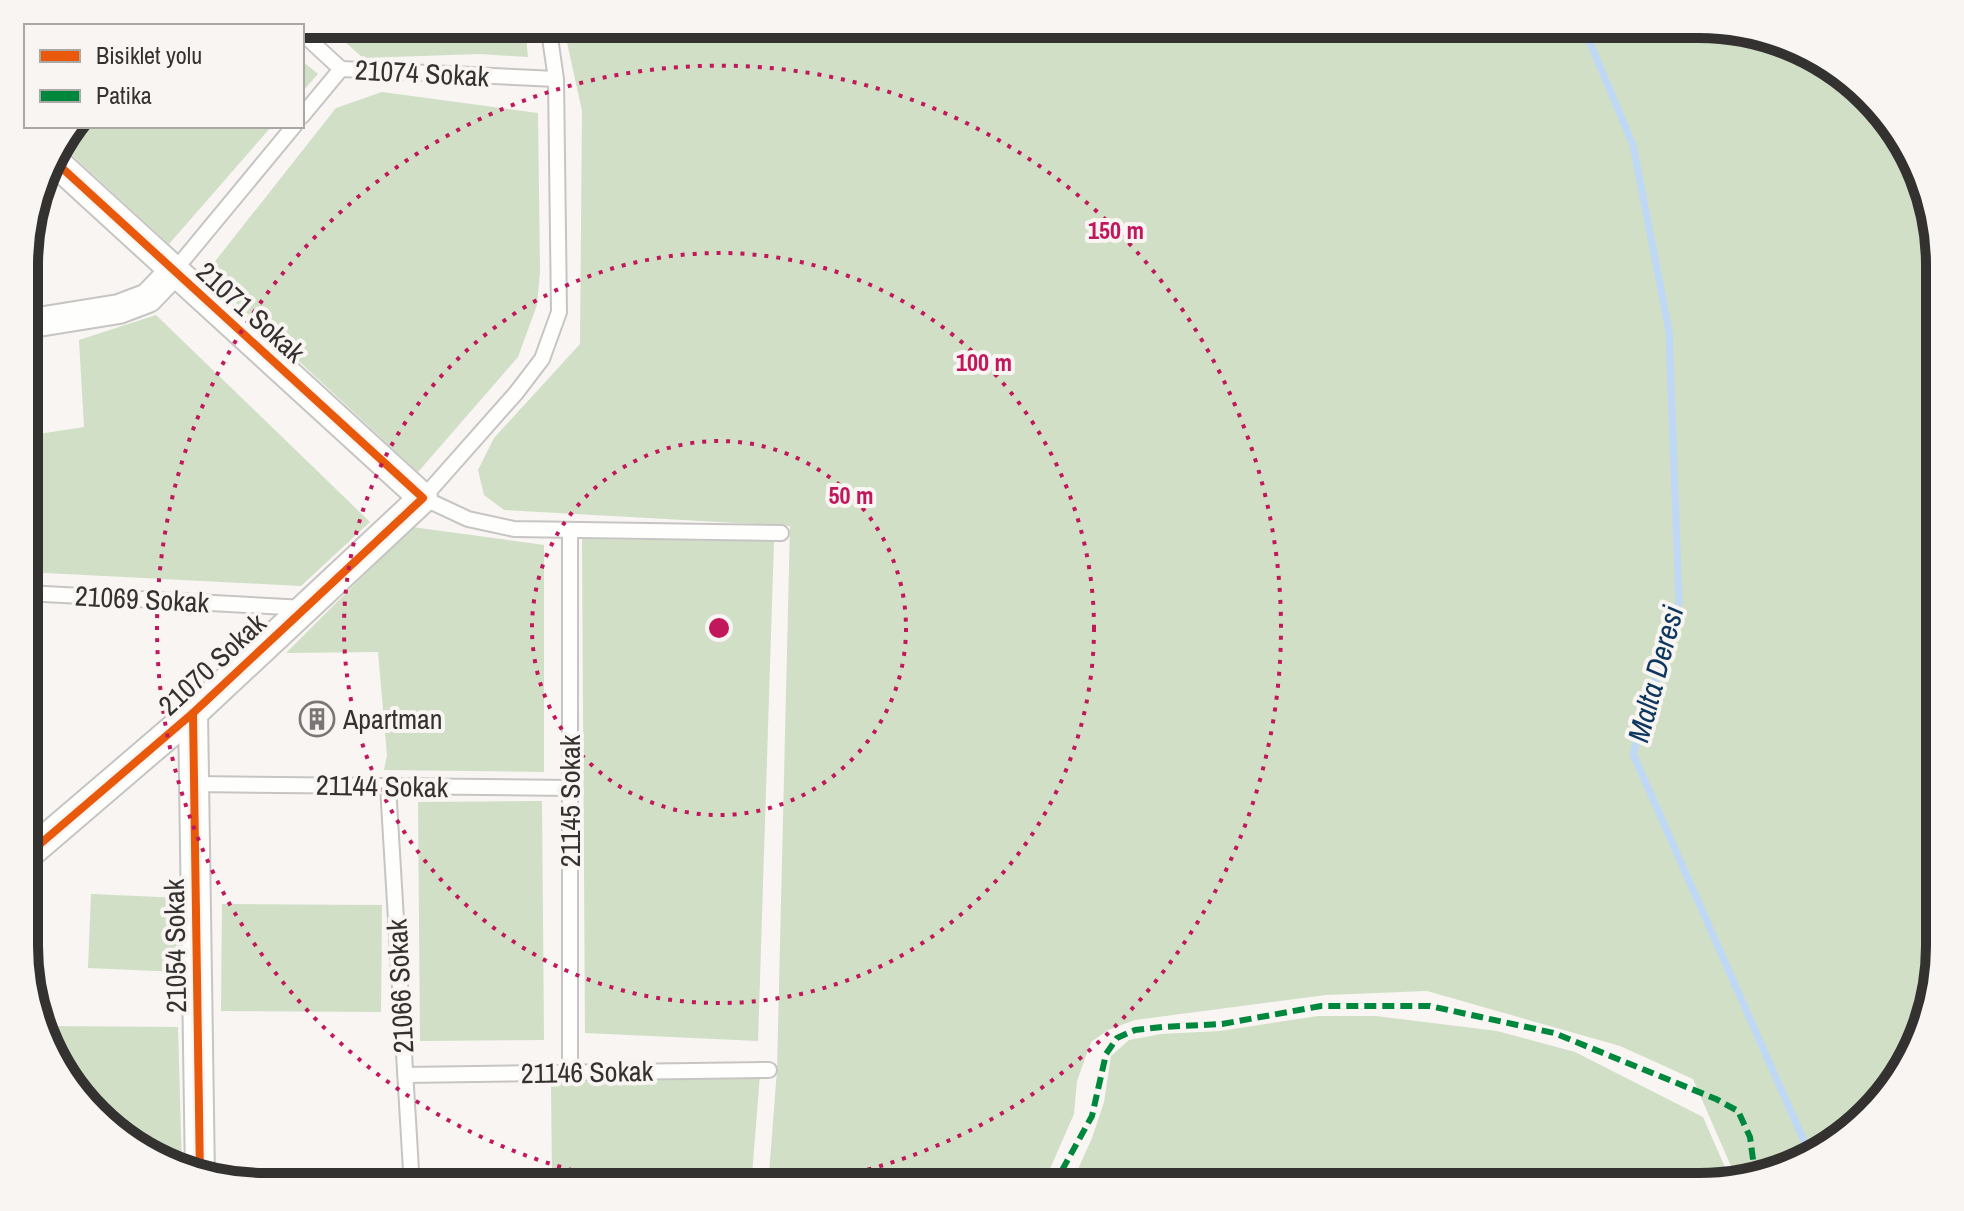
<svg xmlns="http://www.w3.org/2000/svg" width="1964" height="1211" viewBox="0 0 1964 1211" font-family="'Archivo Narrow',sans-serif">
<style>
.green{fill:#d0dfc6}
.lines{fill:none;stroke-linecap:round;stroke-linejoin:round}
.stream{stroke:#bed8f5;stroke-width:7}
.service-casing{stroke:#c7c5c3;stroke-width:18}
.minor-casing{stroke:#c7c5c3;stroke-width:32}
.service{stroke:#fefefd;stroke-width:14}
.minor{stroke:#fefefd;stroke-width:28}
.quiet{stroke:#00873e;stroke-width:6;stroke-dasharray:12 6;stroke-linecap:butt}
.cycleway-casing{stroke:#f9f5f2;stroke-width:13}
.cycleway{stroke:#e8590c;stroke-width:8}
.ring{fill:none;stroke:#c2185b;stroke-width:4;stroke-dasharray:4 8}
.labels{text-anchor:middle;stroke-width:8;stroke-linejoin:round;paint-order:stroke}
.street-label{font-size:28px;fill:#343231;stroke:#f9f5f2}
.poi-label{font-size:28px;fill:#343231;stroke:#f9f5f2;text-anchor:start}
.water-label{font-size:30px;font-style:italic;fill:#0e375f;stroke:#f9f5f2}
.rim{fill:none;stroke:#343231;stroke-width:10}
.centre{fill:#c2185b;stroke:#f9f5f2;stroke-width:4}
.ring-label{font-size:24px;text-anchor:middle;font-weight:bold;fill:#c2185b;stroke:#f9f5f2;stroke-width:8;stroke-linejoin:round;paint-order:stroke}
</style>
<rect width="100%" height="100%" fill="#f8f5f3"/>
<path class="green" d="M 325,24 L 525,24 L 528,57 L 480,54 L 363,58 Z
M 563,24 L 1699,24 L 1776,37 L 1833,64 L 1907,144 L 1939,249 L 1940,961 L 1900,1080 L 1820,1154 L 1737,1180 L 1693,1079 L 1620,1046 L 1427,991 L 1326,995 L 1135,1020 L 1108,1030 L 1091,1042 L 1077,1081 L 1074,1114 L 1042,1187 L 768,1187 L 777,1070 L 790,526 L 504,510 L 484,495 L 478,470 L 494,438 L 580,344 L 582,111 Z
M 302,61 L 318,74 L 302,92 Z
M 382,92 L 538,113 L 540,272 L 537,305 L 518,357 L 418,472 L 205,274 L 336,108 Z
M 74,126 L 272,126 L 169,244 L 60,144 Z
M 156,315 L 370,522 L 301,586 L 26,572 L 26,436 L 84,427 L 79,340 Z
M 412,527 L 544,545 L 544,772 L 384,770 L 387,755 L 378,652 L 286,653 Z
M 582,539 L 774,541 L 758,1041 L 585,1033 Z
M 542,801 L 544,1040 L 420,1041 L 418,802 Z
M 91,894 L 183,898 L 179,972 L 88,968 Z
M 222,904 L 382,905 L 381,1012 L 221,1011 Z
M 1318,1016 L 1376,1016 L 1497,1031 L 1575,1052 L 1703,1117 L 1731,1181 L 1714,1187 L 1070,1187 L 1092,1138 L 1104,1102 L 1111,1056 L 1129,1040 L 1161,1034 L 1220,1031 Z
M 42,1026 L 178,1027 L 182,1169 L 131,1147 L 57,1067 Z
M 760,1075 L 751,1187 L 428,1187 L 428,1177 L 552,1176 L 551,1083 Z"/>
<g class="lines">
<path class="stream" d="M 1582,24 L 1633,145 L 1669,331 L 1679,602 L 1633,754 L 1811,1157"/>
<g class="service-casing">
<path id="service" d="M 292,24 L 294,26
M 548,24 L 556,79 L 559,312 L 542,359 L 516,393 L 423,498 L 468,519 L 514,529 L 781,533
M 302,33 L 341,69 L 556,79
M 302,116 L 341,69
M 174,271 L 294,126
M 26,593 L 305,608
M 194,784 L 570,788
M 388,786 L 412,1187
M 570,1073 L 570,530
M 405,1075 L 769,1070"/>
</g>
<g class="minor-casing">
<path id="minor" d="M 26,324 L 119,309 L 148,298 L 174,271
M 193,713 L 200,1178
M 26,856 L 193,713 L 423,498 L 50,157"/>
</g>
<use href="#service" class="service"/>
<use href="#minor" class="minor"/>
<path class="quiet" d="M 1055,1187 L 1061,1172 L 1092,1116 L 1106,1054 L 1117,1038 L 1135,1030 L 1162,1027 L 1222,1024 L 1321,1006 L 1430,1006 L 1554,1033 L 1716,1099 L 1738,1111 L 1750,1137 L 1755,1174"/>
<g class="cycleway-casing">
<path id="cycleway" d="M 193,713 L 200,1178
M 26,856 L 193,713 L 423,498 L 50,157"/>
</g>
<use href="#cycleway" class="cycleway"/>
</g>
<g class="ring">
<circle cx="719" cy="628" r="187"/>
<circle cx="719" cy="628" r="375"/>
<path d="M655 1186A562 562 0 1 1 783 1186"/>
</g>
<defs>
<g id="building-ring" transform="scale(1.8)"><circle r="9.5" fill="#f9f5f2" stroke="#797675" stroke-width="1.5"/><path d="M-4-6H4V6H1V3H-1V6H-4ZM-2.5-4.3h1.7v1.8h-1.7ZM.8-4.3h1.7v1.8H.8ZM-2.5-1h1.7V.8h-1.7ZM.8-1h1.7V.8H.8Z" fill="#797675"/></g>
</defs>
<g fill-rule="evenodd">
<use href="#building-ring" x="317" y="719"/>
</g>
<g class="labels">
<g class="street-label">
<text transform="translate(422 73) rotate(3)" y="10">21074 Sokak</text>
<text transform="translate(251 312) rotate(42)" y="10">21071 Sokak</text>
<text transform="translate(142 599) rotate(3)" y="10">21069 Sokak</text>
<text transform="translate(212 664) rotate(-43)" y="10">21070 Sokak</text>
<text transform="translate(382 786) rotate(1)" y="10">21144 Sokak</text>
<text transform="translate(570 801) rotate(-90)" y="10">21145 Sokak</text>
<text transform="translate(175 946) rotate(-91)" y="10">21054 Sokak</text>
<text transform="translate(400 986) rotate(-93)" y="10">21066 Sokak</text>
<text transform="translate(587 1072) rotate(-1)" y="10">21146 Sokak</text>
</g>
<g class="poi-label">
<text x="343" y="729">Apartman</text>
</g>
<g class="water-label">
<text transform="translate(1656 674) rotate(-75)" y="10">Malta Deresi</text>
</g>
</g>
<path d="M0 0H1964V1211H0ZM265 38H1699A227 227 0 0 1 1926 265V946A227 227 0 0 1 1699 1173H265A227 227 0 0 1 38 946V265A227 227 0 0 1 265 38Z" fill="#f9f5f2" fill-rule="evenodd"/>
<path class="rim" d="M265 38H1699A227 227 0 0 1 1926 265V946A227 227 0 0 1 1699 1173H265A227 227 0 0 1 38 946V265A227 227 0 0 1 265 38Z"/>
<circle cx="719" cy="628" r="12" class="centre"/>
<g class="ring-label">
<text x="1116" y="239">150 m</text>
<text x="984" y="371">100 m</text>
<text x="851" y="504">50 m</text>
</g>
<rect x="24" y="24" width="280" height="104" fill="#f9f5f2" stroke="#aaa7a5" stroke-width="2"/>
<rect x="40" y="50" width="40" height="12" fill="#e8590c" stroke="#aaa7a5" stroke-width="2"/>
<text x="96" y="64" font-size="24" fill="#343231">Bisiklet yolu</text>
<rect x="40" y="90" width="40" height="12" fill="#00873e" stroke="#aaa7a5" stroke-width="2"/>
<text x="96" y="104" font-size="24" fill="#343231">Patika</text>
</svg>
